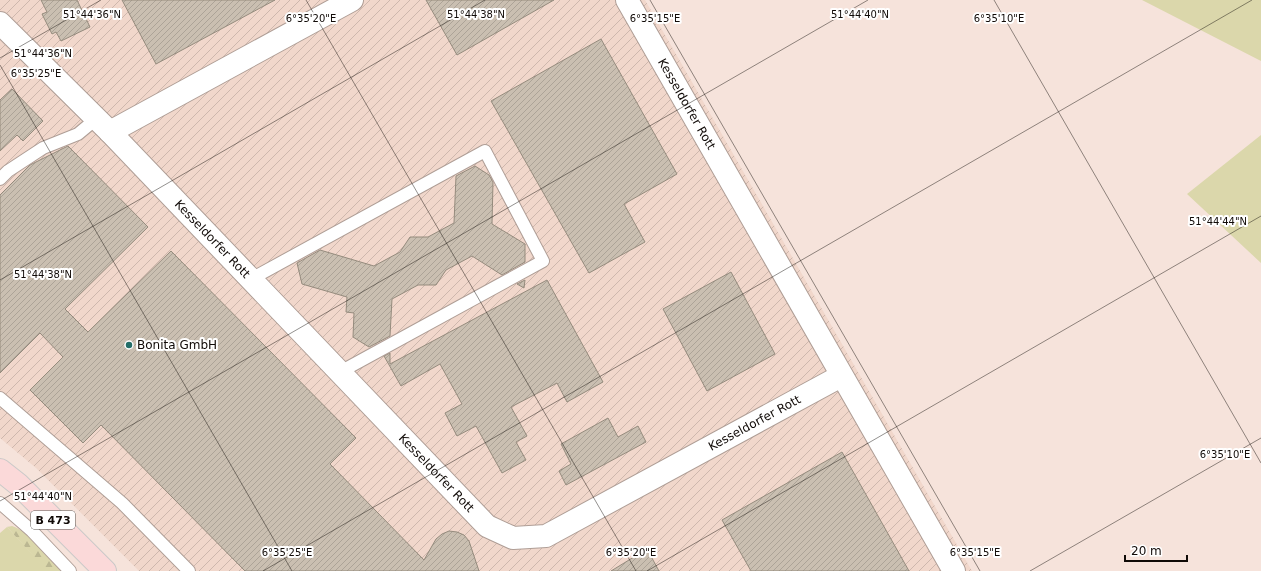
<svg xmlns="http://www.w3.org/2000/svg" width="1261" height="571" viewBox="0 0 1261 571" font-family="'DejaVu Sans',sans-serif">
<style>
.industrial{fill:url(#industrial-furrows)}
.green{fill:#dbd7ab}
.forest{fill:url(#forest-firs)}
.building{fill:url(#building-hatch);stroke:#958b7d}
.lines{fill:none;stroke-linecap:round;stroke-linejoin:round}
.service-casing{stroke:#af9e96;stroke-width:14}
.minor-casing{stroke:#af9e96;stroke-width:24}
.primary-casing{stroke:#cac9c8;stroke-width:24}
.service{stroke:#fff;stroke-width:12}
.minor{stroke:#fff;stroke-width:22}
.primary{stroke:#fbd9d9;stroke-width:22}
.ticks{fill:none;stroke:#100a07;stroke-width:1;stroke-opacity:0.45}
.poi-dot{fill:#236d68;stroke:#fff;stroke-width:1.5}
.labels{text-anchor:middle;stroke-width:4;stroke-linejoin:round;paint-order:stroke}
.shield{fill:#fff;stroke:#585451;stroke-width:1}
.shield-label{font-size:11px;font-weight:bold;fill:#100a07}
.street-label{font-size:12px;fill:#100a07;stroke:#fff}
.poi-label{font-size:12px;fill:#100a07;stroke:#fff;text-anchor:start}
.ticks-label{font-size:10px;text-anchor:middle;fill:#100a07;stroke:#fff;stroke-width:4;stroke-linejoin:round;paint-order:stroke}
</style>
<defs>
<pattern id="industrial-furrows" width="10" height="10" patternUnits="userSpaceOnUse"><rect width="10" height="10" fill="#f1d7cb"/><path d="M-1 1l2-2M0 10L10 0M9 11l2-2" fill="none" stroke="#ceb7ad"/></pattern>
<pattern id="forest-firs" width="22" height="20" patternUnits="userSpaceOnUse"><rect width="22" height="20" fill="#dbd7ab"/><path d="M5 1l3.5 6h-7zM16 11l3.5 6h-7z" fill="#bbb792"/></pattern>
<pattern id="building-hatch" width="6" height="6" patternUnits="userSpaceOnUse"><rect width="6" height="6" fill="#cabfb1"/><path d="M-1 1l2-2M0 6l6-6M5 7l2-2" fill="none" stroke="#aca397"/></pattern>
</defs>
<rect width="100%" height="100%" fill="#f6e3db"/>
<path class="industrial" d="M 0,0 L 645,0 L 972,571 L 139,571 L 36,468 L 0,438 Z"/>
<path class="green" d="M 1142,0 L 1261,0 L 1261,61 Z
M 1261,135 L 1261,263 L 1187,194 Z
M 7,527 L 48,571 L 0,571 L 0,533 Z"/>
<path class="forest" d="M 12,526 C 30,532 48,557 61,571 L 47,571 L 7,527 Z"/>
<path class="building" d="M 41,0 L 77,0 L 90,27 L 61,41 L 56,32 L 52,34 L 42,14 L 47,12 Z
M 122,0 L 275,0 L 156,64 Z
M 426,0 L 554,0 L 457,55 Z
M 601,39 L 677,174 L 624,204 L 645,242 L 589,273 L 491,101 Z
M 12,89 L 43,121 L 23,141 L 17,135 L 0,151 L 0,100 Z
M 68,146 L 148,227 L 65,309 L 88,332 L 171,251 L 356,438 L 330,464 L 424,560 L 436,539 L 442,534 L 449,531 L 457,532 L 464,535 L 469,541 L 479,571 L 245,571 L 101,425 L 83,443 L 30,390 L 63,357 L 40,333 L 0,373 L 0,195 L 30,165 Z
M 475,166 L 489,175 L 493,182 L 492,224 L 525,244 L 525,262 L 502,275 L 472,256 L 446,270 L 436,285 L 418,285 L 392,299 L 390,336 L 369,347 L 353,337 L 354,313 L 346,312 L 347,297 L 302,284 L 297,263 L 320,250 L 374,266 L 400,252 L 410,237 L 428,237 L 454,223 L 456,176 Z
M 731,272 L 775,354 L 707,391 L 663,309 Z
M 525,280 L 524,288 L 517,284 Z
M 547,280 L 603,382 L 567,402 L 557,383 L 511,407 L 527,436 L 516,442 L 526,460 L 502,473 L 476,426 L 457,436 L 445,413 L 462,404 L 440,364 L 401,386 L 384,356 L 390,353 L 390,364 Z
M 608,418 L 618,437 L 638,426 L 646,442 L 566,485 L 559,471 L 571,464 L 561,444 Z
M 842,452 L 909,571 L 751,571 L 722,520 Z
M 647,549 L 659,571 L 611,571 Z"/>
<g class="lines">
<g class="service-casing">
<path id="service" d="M 0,179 L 8,171 L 43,148 L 78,134 L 96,119
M 251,279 L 485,151 L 543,261 L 340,372
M 0,398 L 122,503 L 189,571
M 0,503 L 32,531 L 70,571"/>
</g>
<g class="minor-casing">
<g id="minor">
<path id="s1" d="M 627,0 L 954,571"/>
<path id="s2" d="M 0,23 L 110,132 L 487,526 L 513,538 L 546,536 L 841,376"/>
<path d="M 110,132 L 352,0"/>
</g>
</g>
<g class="primary-casing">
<path id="primary" d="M 0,470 L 19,485 L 105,571"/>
</g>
<use href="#service" class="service"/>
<use href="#minor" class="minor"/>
<use href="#primary" class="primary"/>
</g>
<path class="ticks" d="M 306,0 L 636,571M 650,0 L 980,571M 994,0 L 1261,463M 0,58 L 101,0M 0,65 L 292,571M 0,280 L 485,0M 0,501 L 868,0M 263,571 L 1252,0M 647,571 L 1261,216M 1030,571 L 1261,438"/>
<circle class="poi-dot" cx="129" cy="345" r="4"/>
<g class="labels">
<rect class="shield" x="31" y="511" width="44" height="18" rx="3"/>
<g class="shield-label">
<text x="53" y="524">B 473</text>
</g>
<g class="street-label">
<text dy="4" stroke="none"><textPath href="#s1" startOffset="120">Kesseldorfer Rott</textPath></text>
<text dy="4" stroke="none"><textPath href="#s2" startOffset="303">Kesseldorfer Rott</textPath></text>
<text dy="4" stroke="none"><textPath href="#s2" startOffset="999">Kesseldorfer Rott</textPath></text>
<text dy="4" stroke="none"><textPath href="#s2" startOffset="627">Kesseldorfer Rott</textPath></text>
</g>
<g class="poi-label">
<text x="137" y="349">Bonita GmbH</text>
</g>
</g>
<g class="ticks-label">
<text x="92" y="18">51°44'36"N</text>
<text x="476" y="18">51°44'38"N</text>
<text x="860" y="18">51°44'40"N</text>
<text x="311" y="22">6°35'20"E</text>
<text x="655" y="22">6°35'15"E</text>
<text x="999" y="22">6°35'10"E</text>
<text x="43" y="57">51°44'36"N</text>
<text x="36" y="77">6°35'25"E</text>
<text x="1218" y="225">51°44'44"N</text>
<text x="43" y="278">51°44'38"N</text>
<text x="1225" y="458">6°35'10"E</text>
<text x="43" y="500">51°44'40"N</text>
<text x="287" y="556">6°35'25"E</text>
<text x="631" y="556">6°35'20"E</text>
<text x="975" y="556">6°35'15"E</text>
</g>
<path d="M1125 555v6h62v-6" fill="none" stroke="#100a07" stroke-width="2"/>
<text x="1131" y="555" font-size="12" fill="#100a07" stroke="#ffffff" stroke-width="3" paint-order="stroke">20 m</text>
</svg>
